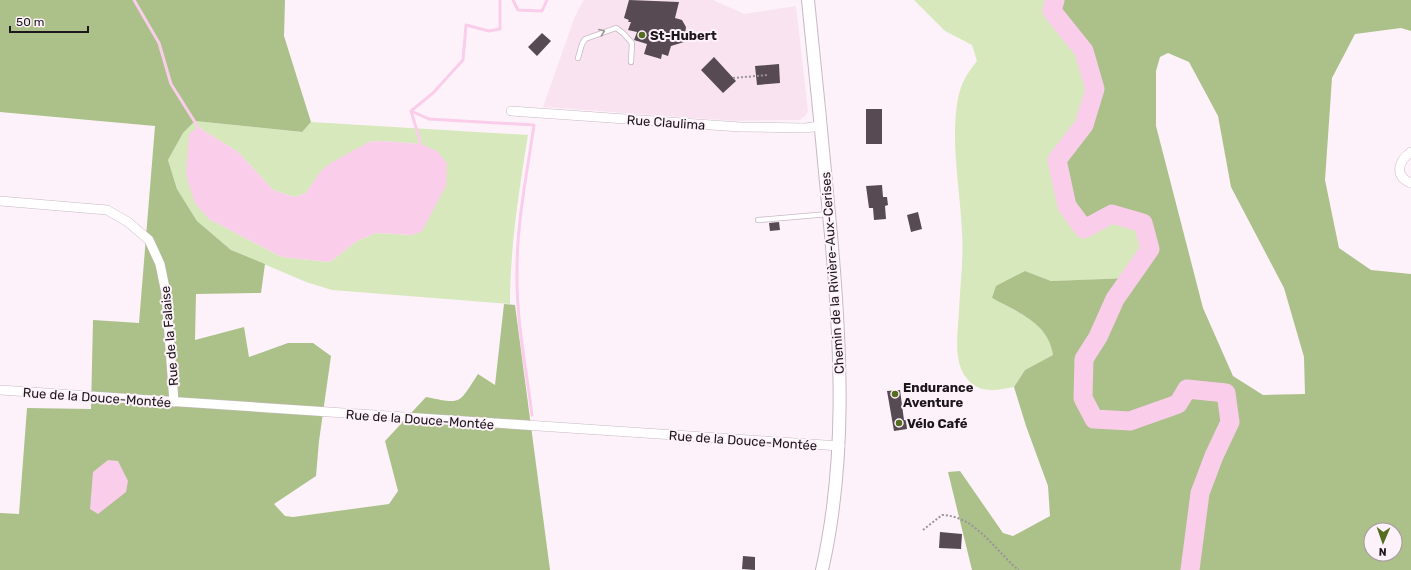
<svg xmlns="http://www.w3.org/2000/svg" width="1411" height="570" viewBox="0 0 1411 570" font-family="Rubik,sans-serif">
<style>
.built{fill:#f9e3f1}
.green{fill:#d6e8bc;fill-rule:evenodd}
.forest{fill:#abc189;fill-rule:evenodd}
.water{fill:#facdeb}
.lines{fill:none;stroke-linecap:round;stroke-linejoin:round}
.stream{stroke:#facdeb;stroke-width:3}
.river{stroke:#facdeb;stroke-width:19}
.building{fill:#574a53}
.service-casing{stroke:#c7b9c2;stroke-width:6}
.minor-casing{stroke:#c7b9c2;stroke-width:10}
.secondary-casing{stroke:#c7b9c2;stroke-width:14}
.path{stroke:#9c9399;stroke-width:2;stroke-dasharray:2 2;stroke-linecap:butt}
.service{stroke:#fff;stroke-width:4.5}
.minor{stroke:#fff;stroke-width:9}
.secondary{stroke:#fff;stroke-width:12}
.oneway{stroke:#999798}
.poi-dot{fill:#546d1f;stroke:#fef2fa;stroke-width:1.5}
.labels{text-anchor:middle;stroke-width:4;stroke-linejoin:round;paint-order:stroke}
.poi-label{font-size:13px;font-weight:bold;fill:#1c171a;stroke:#fef2fa;text-anchor:start}
.street-label{font-size:13px;fill:#1c171a;stroke:#fef2fa}
</style>
<rect width="100%" height="100%" fill="#fef2fa"/>
<path class="built" d="M 584,0 L 713,0 L 744,14 L 796,6 L 808,111 L 806,115 L 800,120 L 734,121 L 543,107 L 575,16 Z"/>
<path class="green" d="M 914,0 L 1059,0 L 1059,7 L 1084,51 L 1095,89 L 1084,125 L 1057,160 L 1084,229 L 1112,214 L 1143,223 L 1150,249 L 1130,278 L 1051,281 L 1025,271 L 992,298 L 1033,320 L 1051,341 L 1053,355 L 1025,370 L 1014,387 C 996,390 978,395 965,376 C 953,359 958,331 959,311 C 960,285 964,258 962,232 C 960,189 951,146 957,104 C 961,83 964,78 977,61 L 972,45 L 945,31 Z
M 195,121 L 301,132 L 311,122 L 528,135 C 519,191 510,247 510,304 L 332,290 L 306,282 L 231,250 L 197,221 L 177,189 L 168,160 L 183,133 ZM 198,127 L 238,152 L 273,190 L 294,197 L 306,193 L 321,172 L 369,142 L 383,141 L 421,144 L 412,235 L 376,233 L 357,241 L 330,262 L 282,257 L 209,219 Z"/>
<path class="forest" d="M 0,0 L 285,0 L 284,36 L 311,122 L 302,132 L 195,121 L 183,133 L 168,160 L 177,189 L 197,221 L 231,250 L 265,264 L 261,293 L 196,294 L 195,340 L 244,327 L 249,357 L 288,343 L 313,343 L 331,356 L 319,441 L 316,476 L 274,504 L 285,516 L 293,517 L 389,504 L 398,491 L 385,441 L 426,397 C 462,404 458,405 478,374 L 495,385 L 504,304 L 515,305 L 550,570 L 0,570 L 0,513 L 19,514 L 27,408 L 91,409 L 93,320 L 139,323 L 155,126 L 0,112 Z
M 1059,0 L 1411,0 L 1411,31 L 1401,28 L 1355,34 L 1332,78 L 1325,180 L 1339,248 L 1371,270 L 1411,274 L 1411,570 L 972,570 L 948,472 L 960,471 L 1003,533 L 1013,536 L 1050,516 L 1048,486 L 1026,426 L 1014,387 L 1025,370 L 1053,355 C 1049,323 1017,312 992,298 L 996,286 L 1025,271 L 1051,281 L 1130,278 L 1150,249 L 1143,223 L 1112,214 L 1084,229 L 1067,206 L 1057,160 L 1084,125 L 1095,89 L 1084,51 L 1059,7 ZM 1168,53 L 1189,62 L 1218,116 L 1231,187 L 1284,288 L 1304,357 L 1305,394 L 1263,395 L 1233,376 L 1203,308 L 1156,126 L 1156,71 L 1160,57 ZM 1371,530 L 1395,530 L 1395,554 L 1371,554 Z"/>
<path class="water" d="M 198,127 L 238,152 L 273,190 L 294,197 L 306,193 L 320,172 L 329,164 L 369,142 L 383,141 L 421,144 L 437,151 L 447,163 L 446,186 L 422,231 L 412,235 L 376,233 L 357,241 L 330,262 L 282,257 L 209,219 L 195,203 L 186,176 L 189,134 Z
M 108,460 L 118,461 L 128,481 L 126,492 L 98,514 L 90,509 L 93,472 Z"/>
<g class="lines">
<path class="stream" d="M 134,0 L 159,43 L 171,84 L 198,127
M 513,0 L 518,10 L 542,11 L 547,0
M 411,111 L 429,119 L 534,125 C 527,173 517,222 517,270 C 516,319 526,367 532,415
M 421,144 L 411,111 L 433,93 L 463,60 L 466,25 L 489,31 L 500,29 L 500,0"/>
<path class="river" d="M 1055,0 L 1052,11 L 1084,51 L 1095,89 L 1084,125 L 1057,160 L 1067,206 L 1084,229 L 1112,214 L 1143,223 L 1150,249 L 1115,299 L 1098,337 L 1084,359 L 1083,398 L 1094,419 L 1130,421 L 1178,404 L 1187,389 L 1226,393 L 1230,422 L 1214,456 L 1200,493 L 1190,570"/>
</g>
<path class="building" d="M 629,0 L 679,2 L 675,18 L 682,20 L 686,27 L 684,42 L 671,46 L 668,56 L 662,54 L 661,59 L 644,54 L 647,44 L 634,40 L 637,32 L 628,30 L 631,22 L 628,22 L 629,20 L 624,18 Z
M 542,33 L 551,41 L 537,56 L 528,47 Z
M 714,57 L 736,81 L 723,93 L 701,70 Z
M 779,64 L 780,83 L 757,85 L 755,66 Z
M 866,109 L 882,109 L 882,144 L 866,144 Z
M 882,185 L 883,197 L 887,197 L 888,205 L 885,206 L 886,219 L 874,220 L 873,208 L 869,208 L 866,186 Z
M 918,212 L 922,229 L 911,232 L 907,215 Z
M 779,222 L 780,230 L 770,231 L 769,223 Z
M 900,390 L 904,420 L 906,420 L 907,429 L 894,431 L 887,391 Z
M 940,532 L 962,534 L 961,549 L 939,548 Z
M 743,556 L 755,557 L 755,570 L 742,569 Z"/>
<g class="lines">
<g class="service-casing">
<path id="service" d="M 578,58 L 582,44 L 585,39 L 616,28 L 623,33 L 632,43 L 631,62
M 758,220 L 828,214"/>
</g>
<g class="minor-casing">
<path id="minor" d="M 511,111 L 740,127 L 805,128 L 821,126
M 1411,152 C 1398,161 1394,176 1411,183
M 0,201 L 107,210 L 128,222 L 149,240 L 160,264 L 166,293 L 174,402
M 0,390 L 840,446"/>
</g>
<g class="secondary-casing">
<path id="secondary" d="M 808,0 C 816,78 824,157 831,235 C 841,347 847,460 822,570"/>
</g>
<path class="path" d="M 733,78 L 768,75
M 923,530 L 942,515 C 970,516 987,539 1005,557 C 1010,562 1014,567 1019,570"/>
<use href="#service" class="service"/>
<use href="#minor" class="minor"/>
<use href="#secondary" class="secondary"/>
</g>
<defs><path id="oneway-chevron" d="M-2-3.5L2.5 0L-2 3.5" fill="none" stroke-width="1.6" stroke-linecap="round" stroke-linejoin="round"/></defs>
<use class="oneway" href="#oneway-chevron" transform="translate(602 32) rotate(-21)"/>
<g class="poi-dot">
<circle cx="642" cy="35" r="4"/>
<circle cx="895" cy="394" r="4"/>
<circle cx="899" cy="423" r="4"/>
</g>
<g class="labels">
<g class="poi-label">
<text x="650" y="40">St-Hubert</text>
<text x="903" y="392">Endurance<tspan x="903" dy="15">Aventure</tspan></text>
<text x="907" y="428">Vélo Café</text>
</g>
<g class="street-label">
<text transform="translate(666 122) rotate(4)" y="5">Rue Claulima</text>
<text transform="translate(832 273) rotate(-94)" y="5">Chemin de la Rivière-Aux-Cerises</text>
<text transform="translate(169 336) rotate(-95)" y="5">Rue de la Falaise</text>
<text transform="translate(97 397) rotate(4)" y="5">Rue de la Douce-Montée</text>
<text transform="translate(420 419) rotate(4)" y="5">Rue de la Douce-Montée</text>
<text transform="translate(743 440) rotate(4)" y="5">Rue de la Douce-Montée</text>
</g>
</g>
<g transform="translate(1383 542) rotate(182)"><circle r="19" fill="#fef2fa" stroke="#a49aa0"/>
<path d="M0-3L7 15L0 10L-7 15Z" fill="#546d1f"/>
<text y="-6" font-size="11" font-weight="bold" text-anchor="middle" fill="#1c171a">N</text>
</g>
<path d="M10 26v6h78v-6" fill="none" stroke="#1c171a" stroke-width="2"/>
<text x="16" y="26" font-size="12" fill="#1c171a" stroke="#fef2fa" stroke-width="3" paint-order="stroke">50 m</text>
</svg>
